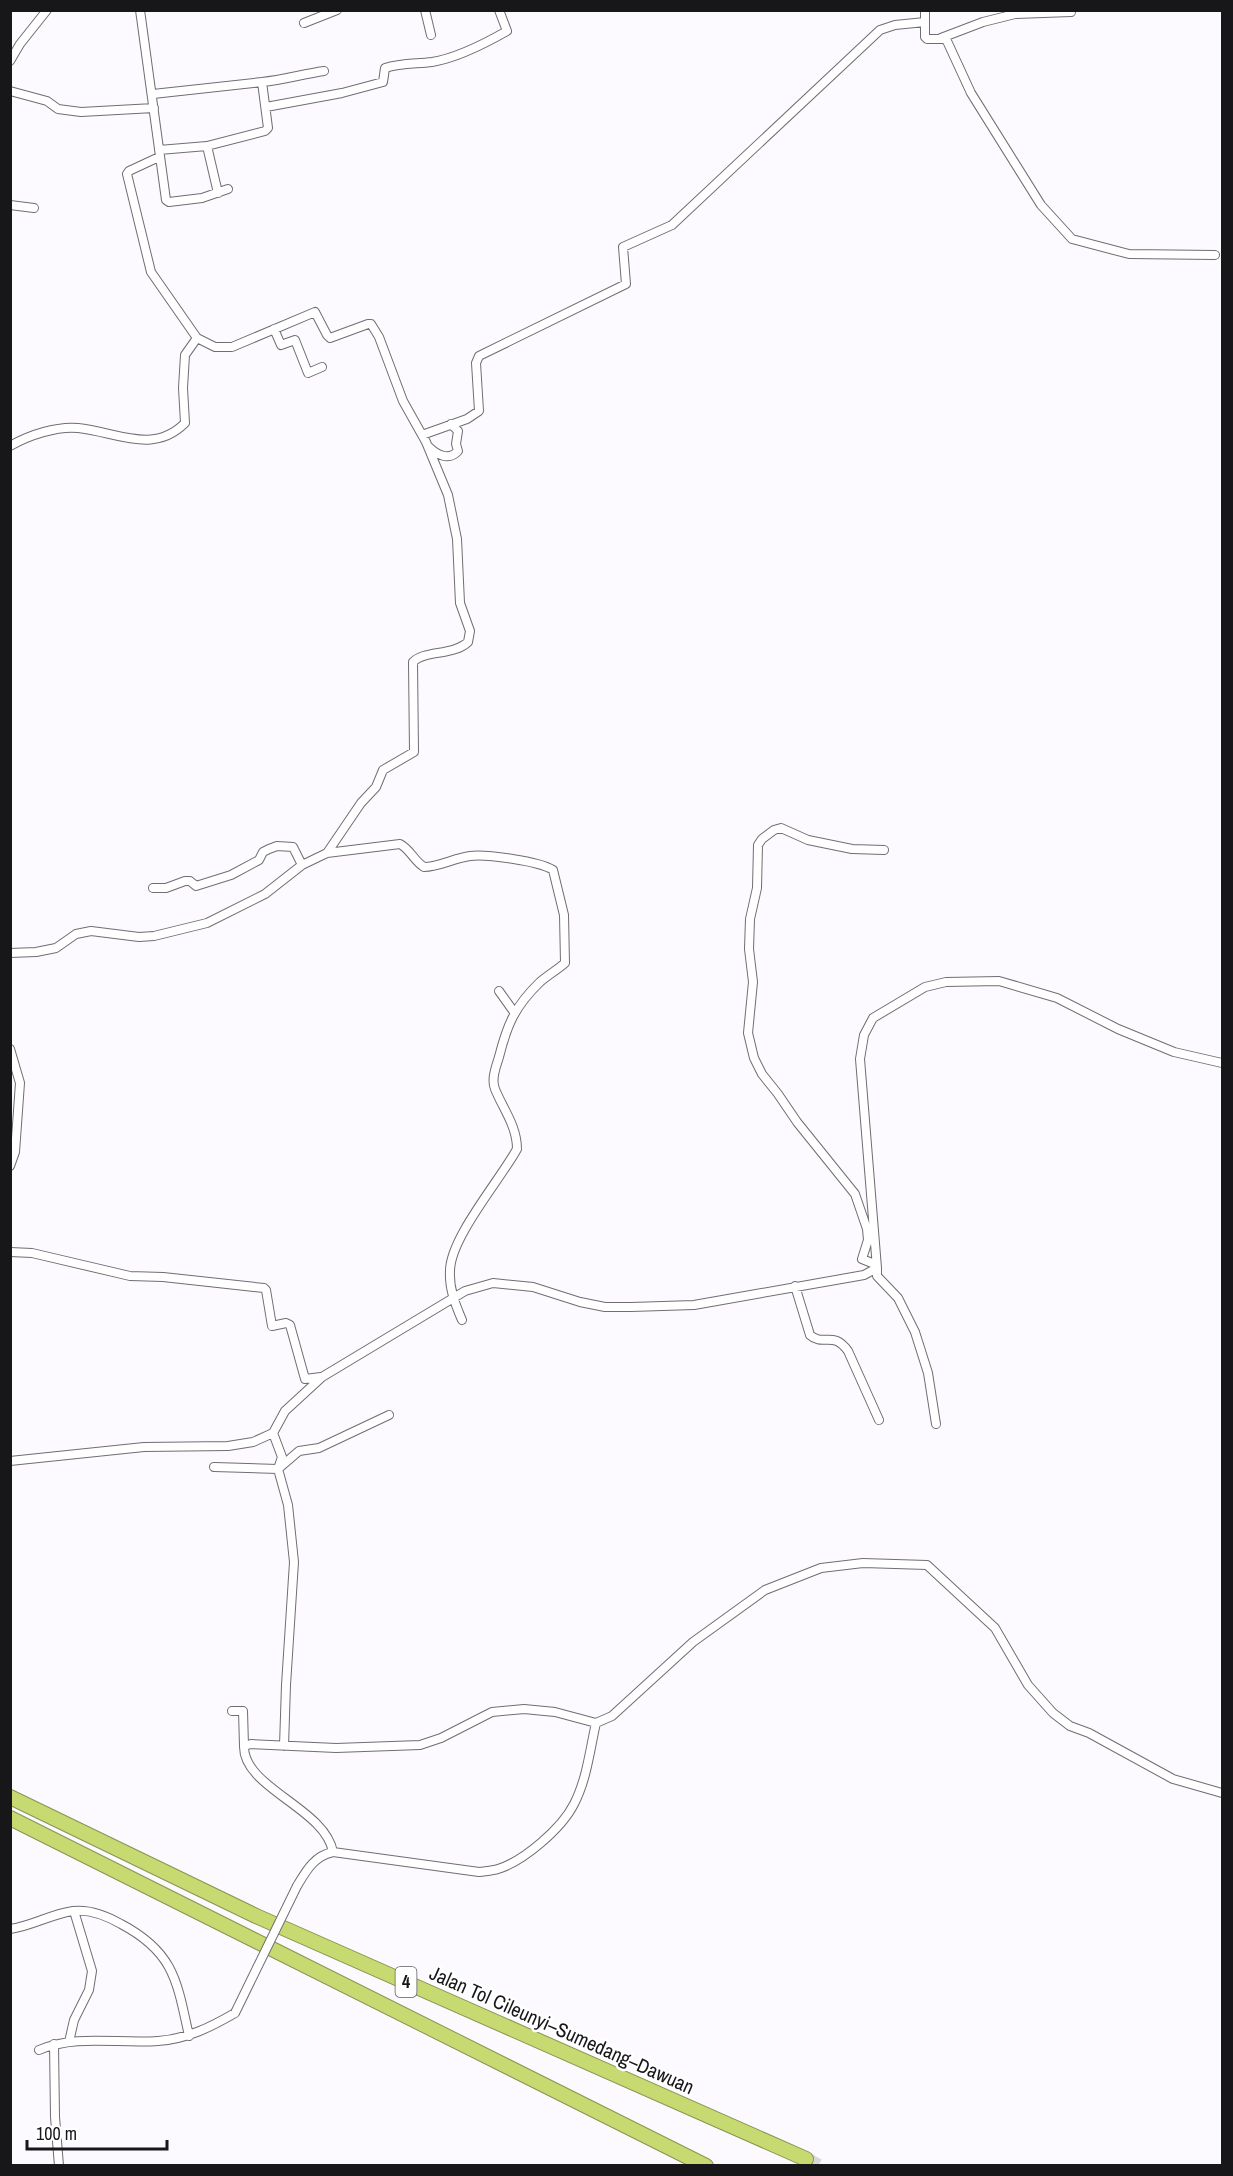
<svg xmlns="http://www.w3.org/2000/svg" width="1233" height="2176" viewBox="0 0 1233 2176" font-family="'Archivo Narrow',sans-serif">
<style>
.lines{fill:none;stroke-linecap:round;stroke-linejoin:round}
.motorway-tunnel{stroke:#dad7dc;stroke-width:14;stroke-dasharray:14 7;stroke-linecap:butt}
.minor-casing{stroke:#706d73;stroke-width:10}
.motorway-casing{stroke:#899552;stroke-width:16}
.minor{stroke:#fff;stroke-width:8}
.motorway{stroke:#c7da71;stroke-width:14}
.minor-bridge-casing{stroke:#706d73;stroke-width:10;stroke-linecap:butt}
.minor-bridge{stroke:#fff;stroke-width:8}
.labels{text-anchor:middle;stroke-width:5;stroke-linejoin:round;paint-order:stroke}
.shield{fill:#fff;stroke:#5d5c5d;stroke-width:1.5}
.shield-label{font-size:18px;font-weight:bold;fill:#171618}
.street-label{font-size:20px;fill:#171618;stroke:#fff}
</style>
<rect width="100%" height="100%" fill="#fcf9ff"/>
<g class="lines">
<path class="motorway-tunnel" d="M 806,2159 L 819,2166"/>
<g class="minor-casing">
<path id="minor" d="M 140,10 L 166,200 L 169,202 L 202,198 L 228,189
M 425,10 L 431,35
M 925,10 L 925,37 L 927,39 L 944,39 L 947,41 L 971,93 L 1041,205 L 1072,239 L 1129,254 L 1215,255
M 304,23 L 337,10
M 941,38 L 983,22 L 1015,14 L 1071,12
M 10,61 L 20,44 L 47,10
M 10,91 L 47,101 L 58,109 L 81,112 L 154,108
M 153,94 L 262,82
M 266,107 L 342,93 L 383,82 L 385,68 C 401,63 416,64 432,62 C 457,58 486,43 507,31 L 499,10
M 207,146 L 218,193
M 159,150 L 207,146 L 265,131 L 268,128 L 262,82 C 283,80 303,74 324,71
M 10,205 L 34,208
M 274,329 L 281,345 L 295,340 L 308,373 L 322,367
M 197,338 L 215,347 L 232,347 L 315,312 L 327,335 L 330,338 L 368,324 L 371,324 L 379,337 L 403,401 L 426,442 L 448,495 L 457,539 L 460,603 L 470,631 L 468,642 C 453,656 424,650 413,662 L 414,752 L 383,770 L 376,787 L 361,803 L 327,853
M 422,435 L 467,419 L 479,411 L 476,363 L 479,356 L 626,284 L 623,247 L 672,225 L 880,30 L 895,25 L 925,22
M 10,446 C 29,435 57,426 78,428 C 117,432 153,455 185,423 L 183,388 L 185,355 L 197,338 L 151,272 L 127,174 L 129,171 L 159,157
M 429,447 C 437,455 449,461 458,451 L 456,444 L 458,431 L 451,424
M 884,850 L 852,849 L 808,840 L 781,828 L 774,830 L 762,839 L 758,845 L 757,888 L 750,919 L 749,949 L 753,982 L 748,1033 L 754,1058 L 762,1074 L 778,1094 L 797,1122 L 855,1194 L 867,1229 L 868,1240 L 862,1259 L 872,1263 L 877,1268 L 877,1276 L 898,1298 L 915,1332 L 928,1373 L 936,1424
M 153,888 L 166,888 L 185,881 L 190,881 L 196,886 L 231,875 L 259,860 L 263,852 L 269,849 L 277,846 L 293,847 L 302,865
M 10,953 L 36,952 L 56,948 L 76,934 L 91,931 L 139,937 L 154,936 L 207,923 L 265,894 L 302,865 L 327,853 L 400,844 C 410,849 414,861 424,867 C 439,867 454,858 470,856 C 486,854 539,861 553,870 L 564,915 L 565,963 C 557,970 548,975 540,982 C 515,1006 507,1025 499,1057 C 496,1067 491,1079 495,1089 C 503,1109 517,1126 517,1149 C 500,1180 450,1238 450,1271 C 449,1288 455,1304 462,1320
M 499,991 L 514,1012
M 10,1049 L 20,1083 L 15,1152 L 10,1166
M 10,1252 L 32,1253 L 130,1276 L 163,1277 L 264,1288 L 266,1290 L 272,1326 L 286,1323 L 290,1325 L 305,1379 L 321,1377
M 795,1286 L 810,1335 C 823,1347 833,1330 848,1351 L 879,1420
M 273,1433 L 282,1457 L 278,1469 L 288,1505 L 294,1562 L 286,1685 L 284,1746
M 10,1461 L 144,1447 L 228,1446 L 253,1442 L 273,1433 L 285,1411 L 322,1377 L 465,1291 L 493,1283 L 533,1287 L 580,1302 L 605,1307 L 631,1307 L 694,1305 L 864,1275 L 877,1268 L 860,1059 L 864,1035 L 873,1018 L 925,987 L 946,982 L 999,981 L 1057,998 L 1118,1029 L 1174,1052 L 1222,1063
M 214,1467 L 278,1469 L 299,1451 L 319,1448 L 389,1415
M 232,1711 L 243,1711 L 244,1746
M 333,1852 C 325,1808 243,1788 244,1746 L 251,1744 L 336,1748 L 420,1745 L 441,1738 L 492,1712 L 524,1709 L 555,1712 L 596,1723
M 297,1886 C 306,1871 314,1856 333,1852 L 479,1872 C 485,1871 492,1871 498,1869 C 524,1861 562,1828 574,1804 C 587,1779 590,1749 596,1723 L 612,1716 L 693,1642 L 765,1590 L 821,1568 L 863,1563 L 927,1565 L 995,1628 L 1028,1685 L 1053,1713 L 1070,1726 L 1089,1733 L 1173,1779 L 1222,1793
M 10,1929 C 32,1926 51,1914 73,1911 C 89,1909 107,1916 121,1924 C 174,1952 177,1981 189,2036
M 69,2042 L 74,2020 L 89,1990 L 92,1971 L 74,1911
M 54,2044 L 55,2117 L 59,2166
M 39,2050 C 76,2034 118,2044 158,2041 C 187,2039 211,2027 235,2013"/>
</g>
<g class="motorway-casing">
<path id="motorway" d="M 10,1797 L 256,1916 L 806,2159
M 10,1818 L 706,2166"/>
</g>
<use href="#minor" class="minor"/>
<use href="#motorway" class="motorway"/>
<g class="minor-bridge-casing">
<path id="minor-bridge" d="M 235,2013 L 297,1886"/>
</g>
<use href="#minor-bridge" class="minor-bridge"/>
</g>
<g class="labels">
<rect class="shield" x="395.5" y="1967" width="21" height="30" rx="4.5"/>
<g class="shield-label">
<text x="406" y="1988">4</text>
</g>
<g class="street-label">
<text transform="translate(562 2030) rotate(24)" y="7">Jalan Tol Cileunyi–Sumedang–Dawuan</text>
</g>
</g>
<rect width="1233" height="2176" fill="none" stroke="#171618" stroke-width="24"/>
<path d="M27 2140v9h140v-9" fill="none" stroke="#171618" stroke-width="3"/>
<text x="36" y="2140" font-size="18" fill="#171618" stroke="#ffffff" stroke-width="4.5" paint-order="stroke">100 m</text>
</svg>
